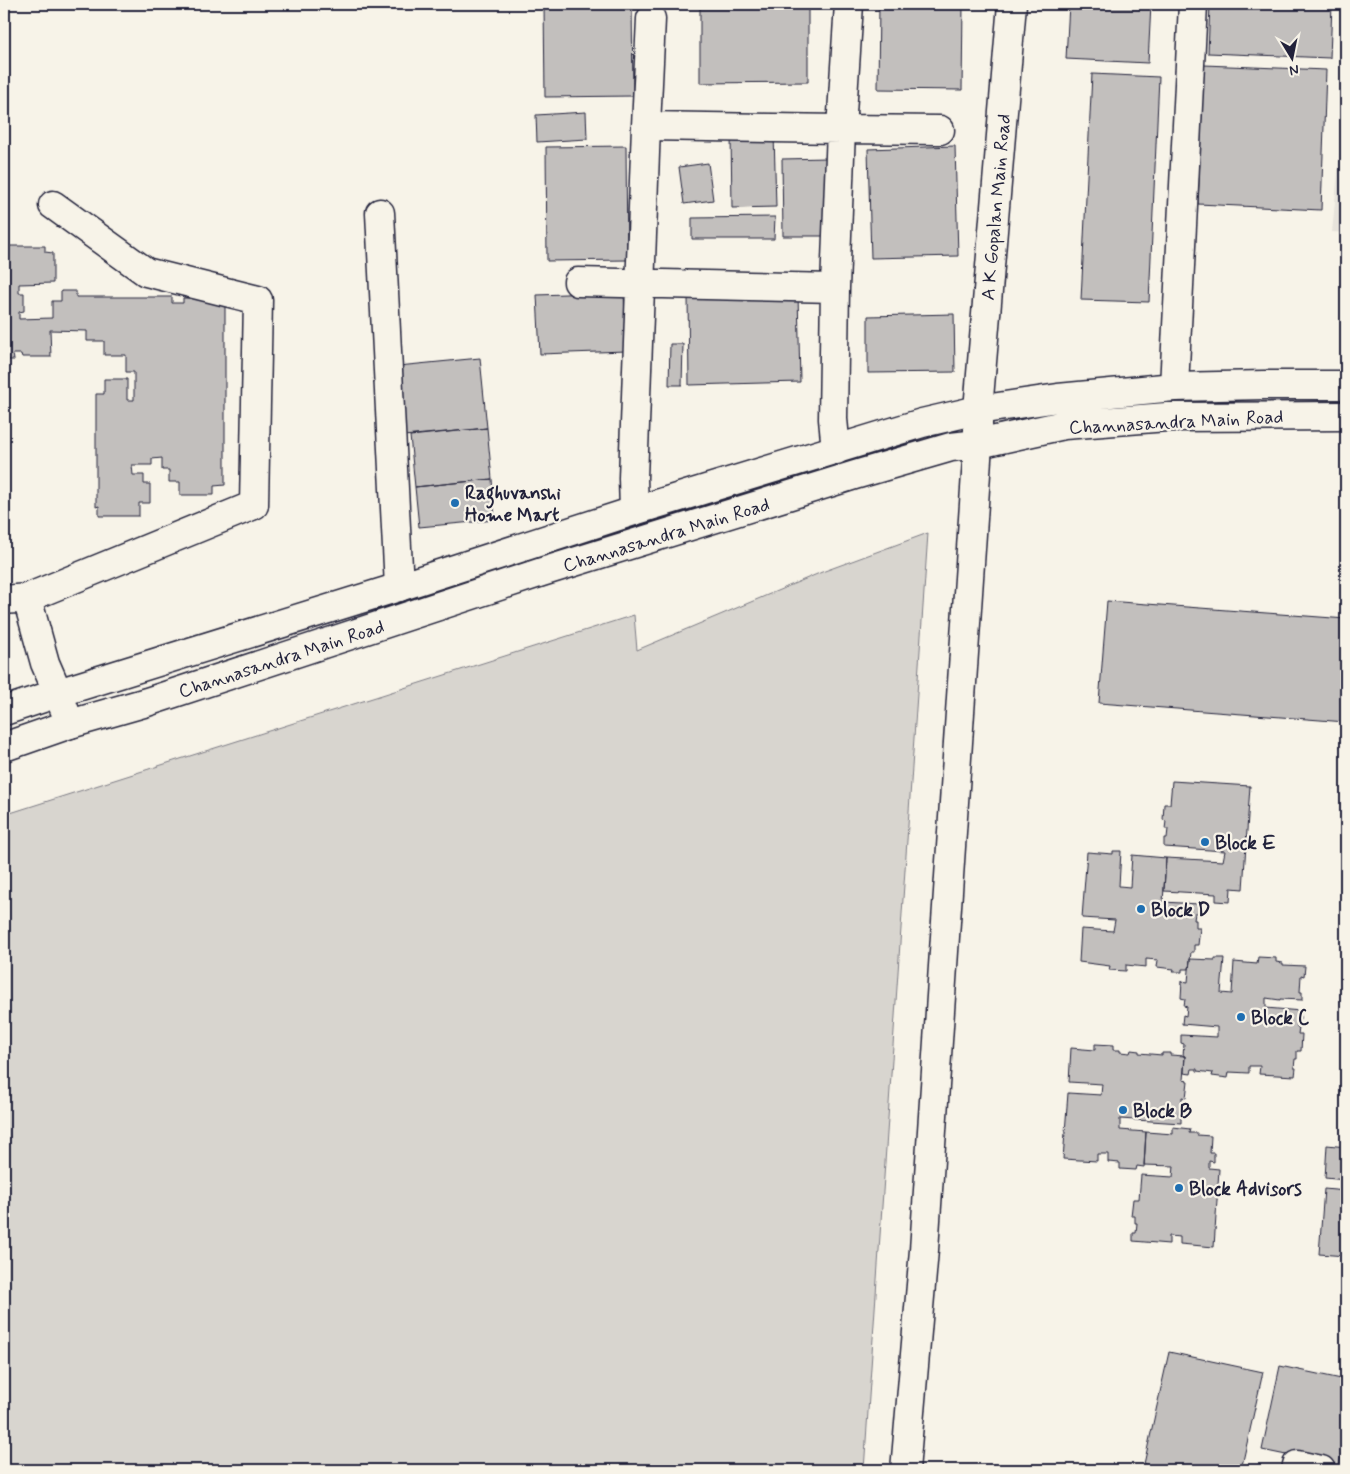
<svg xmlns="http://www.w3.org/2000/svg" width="1350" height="1474" viewBox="0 0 1350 1474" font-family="Mynerve,sans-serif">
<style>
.built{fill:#e7e3db}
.green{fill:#d8d5cf;stroke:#7d7c85}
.building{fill:#c2bfbd;stroke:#22223b}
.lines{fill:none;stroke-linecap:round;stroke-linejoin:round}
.minor-casing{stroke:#22223b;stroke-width:31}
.major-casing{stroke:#22223b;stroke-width:31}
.minor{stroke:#f7f3e8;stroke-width:28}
.major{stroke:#f7f3e8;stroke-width:28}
.poi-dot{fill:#1f6fb2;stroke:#f7f3e8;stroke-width:2}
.labels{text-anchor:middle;stroke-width:4.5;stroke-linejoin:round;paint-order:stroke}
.street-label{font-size:19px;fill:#22223b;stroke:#f7f3e8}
.poi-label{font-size:19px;font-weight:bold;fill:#22223b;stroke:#f7f3e8;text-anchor:start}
</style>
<rect width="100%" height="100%" fill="#f7f3e8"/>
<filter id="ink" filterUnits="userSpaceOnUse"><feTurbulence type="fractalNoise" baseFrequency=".02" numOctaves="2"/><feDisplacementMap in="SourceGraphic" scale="10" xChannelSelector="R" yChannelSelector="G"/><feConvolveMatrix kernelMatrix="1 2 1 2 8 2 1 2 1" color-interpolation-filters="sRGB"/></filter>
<g filter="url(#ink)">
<path class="built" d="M 1346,91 L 1346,233 L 1332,232 Z"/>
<path class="green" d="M 928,533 L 864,1470 L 4,1470 L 4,815 L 634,615 L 637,650 L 822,572 Z"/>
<path class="building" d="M 544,4 L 632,4 L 633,96 L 545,97 Z
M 700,4 L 808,4 L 808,82 L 700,83 Z
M 879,4 L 963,4 L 962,90 L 878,89 Z
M 1069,4 L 1151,4 L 1148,63 L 1066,59 Z
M 1210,4 L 1332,4 L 1330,58 L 1208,53 Z
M 1204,65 L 1326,70 L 1321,210 L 1198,204 Z
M 1092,74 L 1159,77 L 1149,302 L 1081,300 Z
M 586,112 L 587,139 L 537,142 L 536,115 Z
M 731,134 L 774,134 L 776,207 L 732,208 Z
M 626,146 L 627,260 L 547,261 L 546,147 Z
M 955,146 L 958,256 L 871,258 L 868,149 Z
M 827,158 L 828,236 L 783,236 L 782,159 Z
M 708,163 L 713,200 L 684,204 L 679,167 Z
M 775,217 L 774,239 L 692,239 L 692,218 Z
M 4,246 L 45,246 L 45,252 L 53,253 L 53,283 L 19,284 L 19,293 L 24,293 L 24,311 L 19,312 L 19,319 L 52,318 L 52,301 L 61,301 L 61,291 L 76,291 L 76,297 L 172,297 L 172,303 L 183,303 L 183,298 L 225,298 L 225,485 L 214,486 L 214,495 L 180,495 L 180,482 L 169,482 L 169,470 L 162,470 L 162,458 L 152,459 L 152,465 L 132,465 L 133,475 L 144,475 L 144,484 L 150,484 L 150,503 L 139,503 L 139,516 L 99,516 L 99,506 L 96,507 L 96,394 L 104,394 L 104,379 L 127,379 L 127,400 L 134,400 L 134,372 L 126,372 L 126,355 L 104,355 L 104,341 L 87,341 L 87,331 L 50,330 L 51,357 L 22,357 L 21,354 L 13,354 L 14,360 L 6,360 L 5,373 L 4,373 Z
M 624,292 L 626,351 L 540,354 L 537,295 Z
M 798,294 L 800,382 L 689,385 L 688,296 Z
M 954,314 L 955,372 L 868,373 L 868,316 Z
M 670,344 L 683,344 L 682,385 L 669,385 Z
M 480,358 L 487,428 L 404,436 L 398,366 Z
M 487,428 L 492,479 L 415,487 L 410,436 Z
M 492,479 L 495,520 L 419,527 L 415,487 Z
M 1107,601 L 1346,619 L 1346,722 L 1099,703 Z
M 1172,781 L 1250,786 L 1243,889 L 1231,888 L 1230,902 L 1216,901 L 1216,894 L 1164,891 L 1166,858 L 1223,861 L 1225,851 L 1164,847 L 1164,838 L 1167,838 L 1168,829 L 1165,829 L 1166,821 L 1163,820 L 1164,804 L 1170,804 Z
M 1113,851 L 1121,851 L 1119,886 L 1130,887 L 1132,855 L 1166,858 L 1163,902 L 1199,904 L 1198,913 L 1195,913 L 1194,920 L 1196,920 L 1196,928 L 1200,928 L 1198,945 L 1194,945 L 1194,952 L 1191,952 L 1189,969 L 1182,969 L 1182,972 L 1173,972 L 1174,969 L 1157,967 L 1158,960 L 1146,959 L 1146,967 L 1126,965 L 1126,971 L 1109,970 L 1110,966 L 1079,962 L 1081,929 L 1113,931 L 1115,920 L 1082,918 L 1087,852 L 1113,854 Z
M 1258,957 L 1276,958 L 1276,962 L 1283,963 L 1283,965 L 1305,966 L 1304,976 L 1301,975 L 1300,992 L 1302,992 L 1302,1000 L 1280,999 L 1280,1000 L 1266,998 L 1266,1008 L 1301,1011 L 1300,1019 L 1297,1019 L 1297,1027 L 1299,1027 L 1298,1034 L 1302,1034 L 1301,1051 L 1297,1051 L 1297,1059 L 1295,1059 L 1294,1068 L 1296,1068 L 1295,1076 L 1259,1074 L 1260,1066 L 1249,1066 L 1249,1073 L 1229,1072 L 1228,1078 L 1212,1076 L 1213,1073 L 1197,1071 L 1197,1069 L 1192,1069 L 1191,1074 L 1184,1073 L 1185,1056 L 1183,1056 L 1184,1044 L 1181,1043 L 1181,1035 L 1217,1037 L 1217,1027 L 1182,1024 L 1183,1015 L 1186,1016 L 1187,1007 L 1184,1006 L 1185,999 L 1181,998 L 1182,981 L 1188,982 L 1190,959 L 1215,960 L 1215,958 L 1224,958 L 1221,993 L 1232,994 L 1234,962 L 1257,964 Z
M 1095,1044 L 1113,1045 L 1113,1050 L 1120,1050 L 1120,1052 L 1130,1053 L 1131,1050 L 1139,1051 L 1139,1053 L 1162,1055 L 1162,1053 L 1170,1053 L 1170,1055 L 1185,1056 L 1183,1080 L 1188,1081 L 1186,1098 L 1182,1097 L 1182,1105 L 1180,1105 L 1179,1114 L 1181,1114 L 1181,1123 L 1120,1119 L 1120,1130 L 1146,1132 L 1144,1167 L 1137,1166 L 1136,1170 L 1120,1169 L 1120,1163 L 1108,1162 L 1108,1154 L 1097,1154 L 1097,1161 L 1063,1159 L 1068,1093 L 1101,1095 L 1102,1084 L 1069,1082 L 1071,1048 L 1095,1050 Z
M 1173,1127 L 1190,1129 L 1189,1133 L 1197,1133 L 1197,1135 L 1211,1136 L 1210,1153 L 1214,1153 L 1214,1162 L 1209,1161 L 1209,1168 L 1219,1169 L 1214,1247 L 1180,1244 L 1180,1237 L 1169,1236 L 1169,1244 L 1133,1241 L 1133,1233 L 1136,1233 L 1137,1223 L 1135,1223 L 1135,1216 L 1131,1216 L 1133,1199 L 1139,1199 L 1141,1175 L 1173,1177 L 1174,1166 L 1144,1165 L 1146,1132 L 1173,1134 Z
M 1327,1145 L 1346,1147 L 1346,1180 L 1325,1178 Z
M 1324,1189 L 1346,1191 L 1346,1256 L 1319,1254 Z
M 1169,1352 L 1263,1372 L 1241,1470 L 1172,1470 L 1144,1464 Z
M 1280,1366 L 1346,1380 L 1346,1432 L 1339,1466 L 1262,1450 Z"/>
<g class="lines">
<g class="minor-casing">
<path id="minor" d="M 849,4 L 841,129 L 940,130
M 646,126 L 651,19
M 380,213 L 399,587
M 578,282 L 835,288 L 841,129 L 646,126 L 633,478 L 634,511
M 835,288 L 833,419 L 836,450
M 1174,387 L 1193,4
M 27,598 L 254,505 L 258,300 L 146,272 L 53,205
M 4,600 L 27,598 L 45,663 L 58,693 L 70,724
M 905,1470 L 924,1250 L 978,444 L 978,410 L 1012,4
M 1296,1470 L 1297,1465 L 1321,1470"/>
</g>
<g class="major-casing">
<path id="major" d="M 4,711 L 58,693 L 399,587 L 634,511 L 922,423 L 978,410 L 1058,398 L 1174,387 L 1264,385 L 1346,385
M 4,747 L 70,724 L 147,702 L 542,572 L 855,475 L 951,447 L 978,444 L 1064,425 L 1167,417 L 1346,416"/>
</g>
<use href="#minor" class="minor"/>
<use href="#major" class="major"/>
</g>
</g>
<g class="poi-dot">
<circle cx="455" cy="503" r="5"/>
<circle cx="1205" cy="842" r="5"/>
<circle cx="1141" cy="909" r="5"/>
<circle cx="1241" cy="1017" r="5"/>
<circle cx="1123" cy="1110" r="5"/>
<circle cx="1179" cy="1188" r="5"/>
</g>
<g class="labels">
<g class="street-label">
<text transform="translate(995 207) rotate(-85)" y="7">A K Gopalan Main Road</text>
<text transform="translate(1176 421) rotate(-3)" y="7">Channasandra Main Road</text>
<text transform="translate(666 534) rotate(-17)" y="7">Channasandra Main Road</text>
<text transform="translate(281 658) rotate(-18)" y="7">Channasandra Main Road</text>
</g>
<g class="poi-label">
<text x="465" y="499">Raghuvanshi<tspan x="465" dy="22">Home Mart</tspan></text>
<text x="1215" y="849">Block E</text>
<text x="1151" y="916">Block D</text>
<text x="1251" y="1024">Block C</text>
<text x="1133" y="1117">Block B</text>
<text x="1189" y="1195">Block Advisors</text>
</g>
</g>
<rect width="1350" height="1474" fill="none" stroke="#f7f3e8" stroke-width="20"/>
<rect x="10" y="10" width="1330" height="1454" fill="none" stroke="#22223b" stroke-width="2" filter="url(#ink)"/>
<g transform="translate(1292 58) rotate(170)" stroke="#f7f3e8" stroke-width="4" paint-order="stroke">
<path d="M0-4L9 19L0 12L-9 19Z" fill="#22223b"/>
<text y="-8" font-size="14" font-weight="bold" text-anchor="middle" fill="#22223b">N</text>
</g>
</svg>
